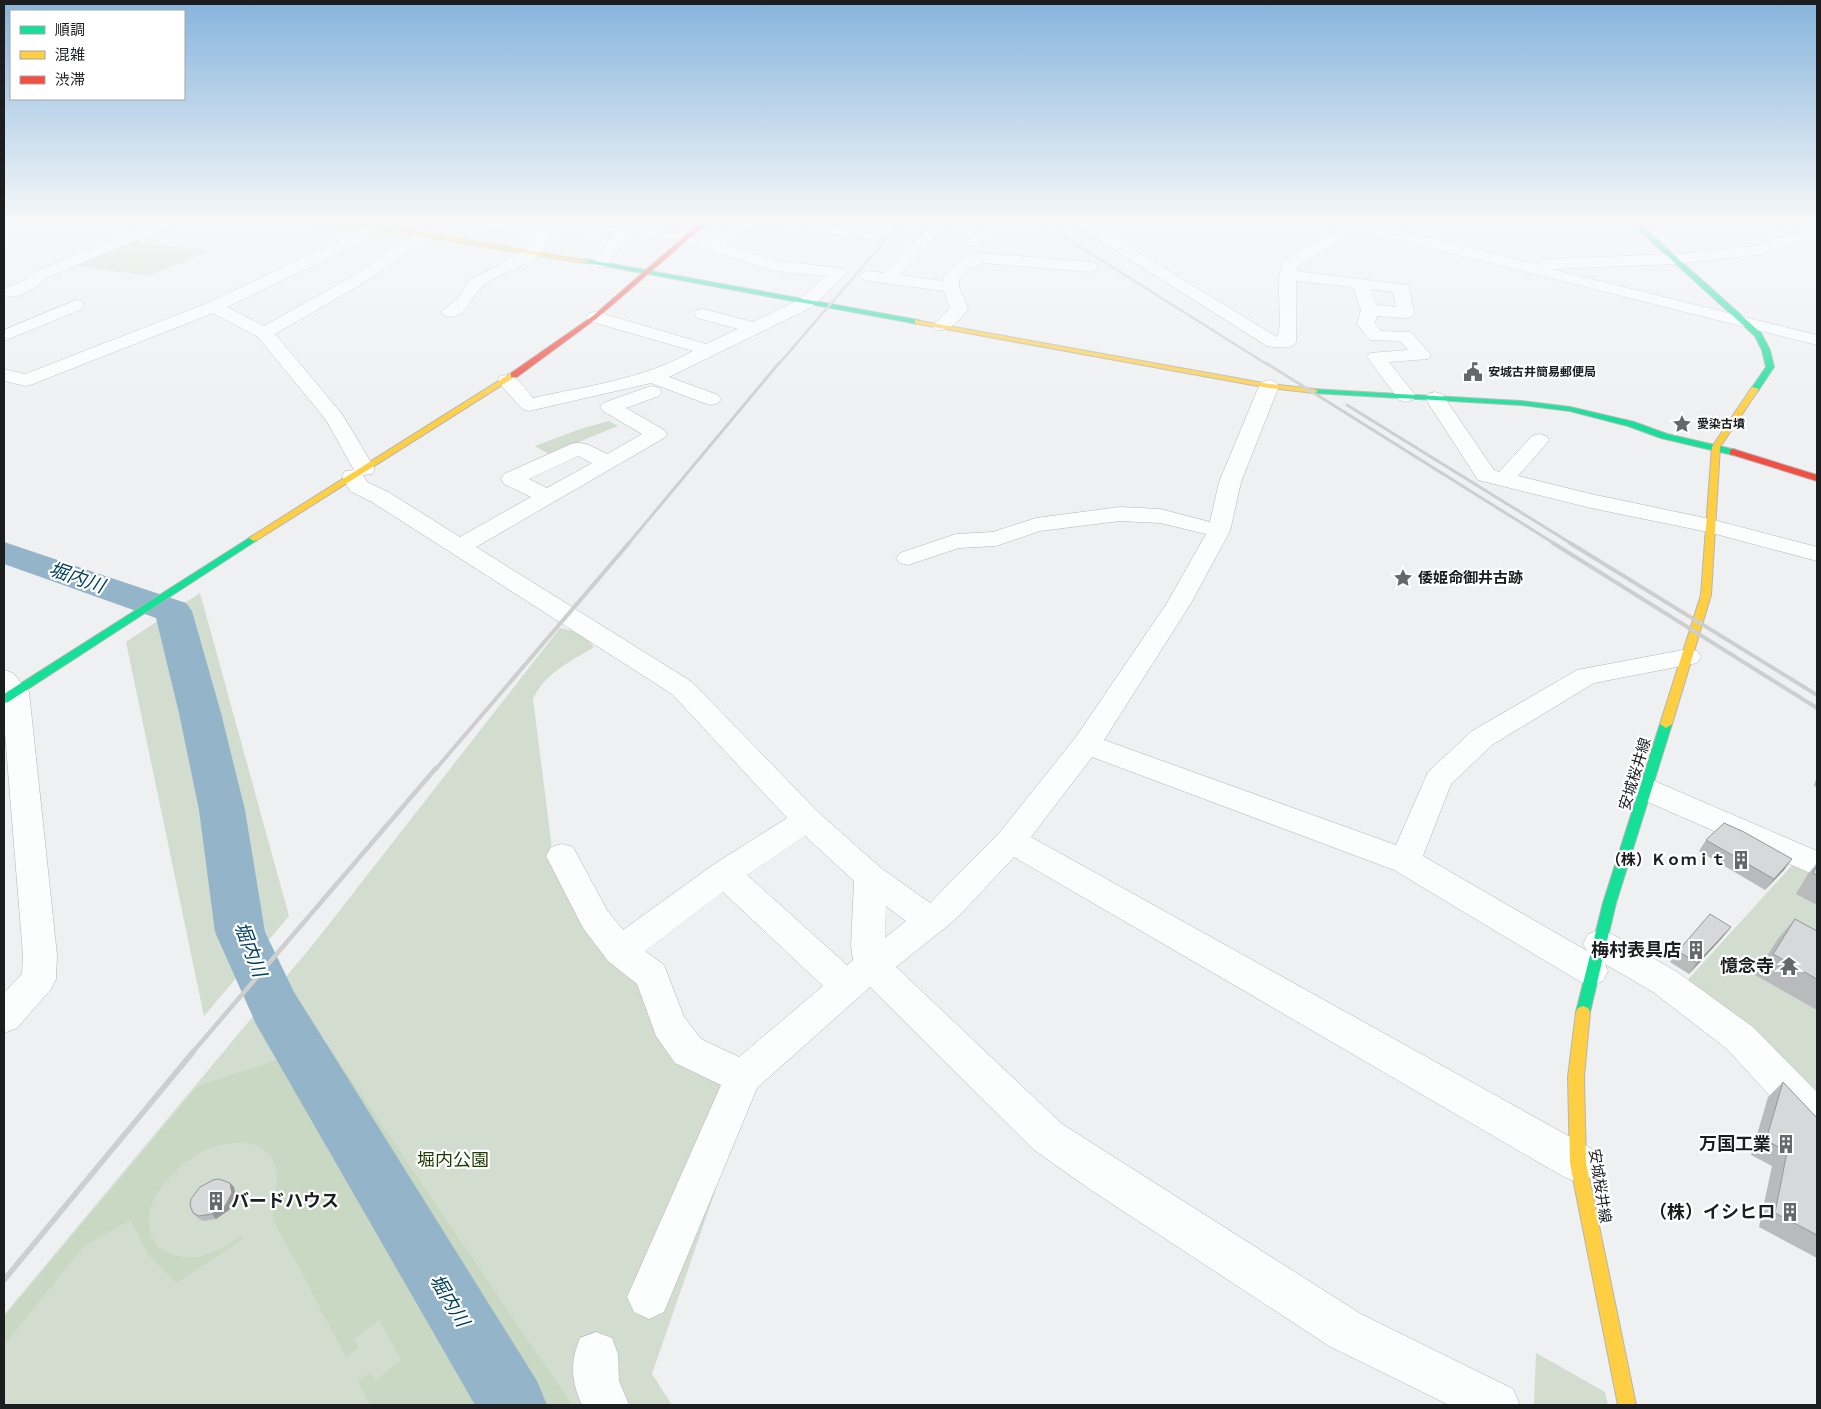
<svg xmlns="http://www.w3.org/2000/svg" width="1821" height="1409" viewBox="0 0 1821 1409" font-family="Lato,'Noto Sans JP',sans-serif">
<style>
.green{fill:#d2ddcf}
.forest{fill:#c8d8c2}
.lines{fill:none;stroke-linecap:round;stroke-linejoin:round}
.river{fill:#93b4c9;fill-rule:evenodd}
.street-casing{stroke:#b4b6b7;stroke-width:1}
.fast-casing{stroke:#b4b6b7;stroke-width:2}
.slow-casing{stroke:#b4b6b7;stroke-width:2}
.jam-casing{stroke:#b4b6b7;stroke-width:2}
.street{fill:#fcfdfd;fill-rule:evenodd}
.fast{fill:#16e098;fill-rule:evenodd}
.slow{fill:#ffcf43;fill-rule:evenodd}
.jam{fill:#f24e42;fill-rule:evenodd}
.rail-far4{stroke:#cecece;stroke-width:2.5}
.rail-far3{stroke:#cecece;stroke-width:3}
.rail-far2{stroke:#cecece;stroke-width:4}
.rail-far1{stroke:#cecece;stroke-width:4.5}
.rail{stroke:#cecece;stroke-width:5.5}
.wall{fill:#b9babb}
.shaded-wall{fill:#969799}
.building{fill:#d7d8da;stroke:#969799}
.labels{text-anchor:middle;stroke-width:4.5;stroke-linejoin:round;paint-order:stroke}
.far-poi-label{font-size:12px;font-weight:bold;fill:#1c1d1f;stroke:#fff;text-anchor:start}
.poi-label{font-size:15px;font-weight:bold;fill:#1c1d1f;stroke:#fff;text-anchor:start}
.street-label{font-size:15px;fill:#1c1d1f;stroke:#fff}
.near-poi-label{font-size:18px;font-weight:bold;fill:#1c1d1f;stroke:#fff;text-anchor:end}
.near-park-label{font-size:18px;fill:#1b3c00;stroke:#fff}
.near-water-label{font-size:19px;font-style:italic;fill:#01415e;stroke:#fff}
</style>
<rect width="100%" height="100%" fill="#eef0f2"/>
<path class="green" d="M 761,221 L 807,221 L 796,231 L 757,224 Z
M 122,241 L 210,250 L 148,276 L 67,264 Z
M 609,421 L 618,426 L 549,454 L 535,446 L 580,429 Z
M 200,593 L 289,916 L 204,1016 L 126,642 Z
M 560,628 C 576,631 584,634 594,647 C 570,662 545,673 533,699 L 553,856 L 648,977 L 672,1046 L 749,1093 L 652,1374 L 672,1405 L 4,1405 L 4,1315 L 315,942 Z
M 1796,861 L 1817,871 L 1817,1103 L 1774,1052 L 1684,984 Z
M 1536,1353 L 1605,1392 L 1608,1405 L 1534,1405 Z"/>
<path class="forest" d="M 327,1044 L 572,1405 L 370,1405 L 358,1382 L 370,1372 L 376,1380 L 401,1359 L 379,1320 L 354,1339 L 359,1348 L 346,1357 C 328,1324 311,1290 293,1256 C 287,1245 277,1231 274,1219 C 269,1199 287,1174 268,1153 C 257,1142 240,1142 225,1144 C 192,1149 148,1187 149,1223 C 149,1251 177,1261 201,1256 C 216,1253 229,1244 242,1236 L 243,1239 L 176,1283 L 149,1256 L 131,1220 L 84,1246 L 4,1345 L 4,1317 L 198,1086 Z"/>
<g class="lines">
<path class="river" d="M 4,542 L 186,603 L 192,611 L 221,713 L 245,810 L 265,932 L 294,992 L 537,1381 L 547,1405 L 475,1405 L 256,1024 L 215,932 L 199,810 L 179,713 L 156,618 L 4,564 Z"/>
<g class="street-casing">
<path id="street" d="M 158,221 L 178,221 L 176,224 L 48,277 C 38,286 16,303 4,294 L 5,288 L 24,281 L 36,271 Z
M 380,221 L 397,221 L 381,233 L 227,307 L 264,326 L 353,276 L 419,231 L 429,231 L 432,234 L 429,237 L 365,282 L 275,334 L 342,414 L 375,469 L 372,474 L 363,475 L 367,482 L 388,492 L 460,537 L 531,497 L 504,484 L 501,479 L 504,474 L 571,444 C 584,440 595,448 607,454 L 642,434 L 603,411 L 600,407 L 603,403 L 645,388 L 652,386 L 659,388 L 662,392 L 659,396 L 626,408 L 664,430 L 667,434 L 664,438 L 476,547 L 692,682 L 818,812 L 881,868 L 930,903 L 1000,832 L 1076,737 L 1167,603 L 1206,534 L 1160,523 L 1120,521 L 1040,531 L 996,546 L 959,548 L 908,565 L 900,563 L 896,558 L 900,553 L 956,534 L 993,532 L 1036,518 L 1120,507 L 1160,509 L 1210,522 L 1219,482 L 1259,386 L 1262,382 L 1269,380 L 1276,382 L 1279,386 L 1241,482 L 1230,531 L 1191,603 L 1104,740 L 1396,845 L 1428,772 L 1472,731 L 1577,670 L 1688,649 L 1697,651 L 1701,657 L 1697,663 L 1594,683 L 1492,745 L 1451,784 L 1423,856 L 1587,951 L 1583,944 L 1588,934 L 1600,930 L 1612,934 L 1677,972 L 1753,1027 L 1817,1092 L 1817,1125 L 1809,1128 L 1795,1123 L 1727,1049 L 1653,992 L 1605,964 L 1608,971 L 1603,981 L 1591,986 L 1579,981 L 1394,870 L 1092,757 L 1031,837 L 1592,1149 L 1598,1163 L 1592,1177 L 1578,1182 L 1564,1177 L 1014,857 L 956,919 L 896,967 L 1062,1124 L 1361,1314 L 1513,1389 L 1520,1405 L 1449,1405 L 1329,1346 L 1091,1190 L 1034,1150 L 870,987 L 757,1088 L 664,1312 L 649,1319 L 634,1312 L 627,1297 L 721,1085 L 675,1063 L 656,1036 L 637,984 L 608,961 L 583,928 L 546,856 L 551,847 L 562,844 L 573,847 L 607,910 L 623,930 L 713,865 L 787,818 L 672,694 L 372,502 L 350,491 L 342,476 L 345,471 L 354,470 L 326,420 L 258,337 L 213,313 L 33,384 L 26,386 L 4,381 L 4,369 L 25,374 L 208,303 ZM 578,456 L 592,463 L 547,488 L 529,479 ZM 805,836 L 854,881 L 851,946 L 853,960 L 847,965 L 747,875 ZM 723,892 L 823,986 L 739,1057 L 701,1039 L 684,1017 L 664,965 L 645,951 ZM 886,906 L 906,921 L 885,938 Z
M 495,221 L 531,227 L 536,226 L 541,221 L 549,222 L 551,225 L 636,221 L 635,224 L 646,225 L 712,241 L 742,221 L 759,221 L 726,245 L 778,261 L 839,268 L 845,270 L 847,273 L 812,307 L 669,377 L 718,395 L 721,399 L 718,403 L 711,405 L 704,403 L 651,383 L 529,411 L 522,409 L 500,384 L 498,380 L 500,376 C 516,372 524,387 533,398 C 587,386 644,379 693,351 L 589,321 L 586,317 L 589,313 L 595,312 L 601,313 L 706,344 L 738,329 L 697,318 L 694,314 L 697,310 L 703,309 L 753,322 L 800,299 L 826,276 C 808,274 789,274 772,270 C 725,257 679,236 629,232 L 607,267 L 595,267 L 593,264 L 615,231 L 548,234 C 546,241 544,251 539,256 C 525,267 492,276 481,288 C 470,299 465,321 444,316 L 441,312 L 458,298 L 469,281 L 527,249 L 533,235 L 490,229 L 485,228 L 483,225 L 485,222 Z
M 816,221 L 833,221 L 830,225 L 864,229 L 871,221 L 886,221 L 873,237 L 868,239 L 812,231 L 810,228 Z
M 934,221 L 949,221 L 900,275 L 943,281 L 945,275 L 959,261 L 980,253 L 1090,262 L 1096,264 L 1098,267 L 1096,270 L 1090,272 L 982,263 L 971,267 L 959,279 L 959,287 L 968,309 C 960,320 948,333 935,330 L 932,326 L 950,308 L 944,291 L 868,281 L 862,279 L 860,276 L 862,273 L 868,271 L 884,273 Z
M 992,221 L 1009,221 L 978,246 L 968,246 L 965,243 L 968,240 Z
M 1069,221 L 1087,221 L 1100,229 L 1114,221 L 1132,221 L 1110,235 L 1277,337 C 1285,323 1272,278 1285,260 L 1344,226 L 1337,224 L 1335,221 L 1370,221 L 1369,223 L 1538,265 L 1539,261 L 1545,259 L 1675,254 L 1755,246 L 1814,227 L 1817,227 L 1817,235 L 1757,255 L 1675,264 L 1551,269 L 1817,335 L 1817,345 L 1359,230 L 1298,265 L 1297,271 L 1407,285 L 1409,288 L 1414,313 L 1411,317 L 1405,318 L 1377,316 L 1375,323 L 1381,331 L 1411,332 L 1431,355 L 1428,359 L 1389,362 L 1416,396 L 1413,400 L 1406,402 L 1399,400 L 1367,357 L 1370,353 L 1408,350 L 1400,341 L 1370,340 L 1357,324 L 1361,310 L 1353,287 L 1296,281 L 1296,342 L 1293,346 C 1284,348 1276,348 1267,346 ZM 1370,289 L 1393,292 L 1396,307 L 1377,305 Z
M 76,300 L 82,301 L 84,305 L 82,309 L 4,341 L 4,330 Z
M 1435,392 L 1442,394 L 1494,470 L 1499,472 L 1532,436 L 1539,434 L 1546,436 L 1549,440 L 1546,444 L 1518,476 L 1591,494 L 1710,519 L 1817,547 L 1817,561 L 1708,532 L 1591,508 L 1478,480 L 1425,398 L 1428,394 Z
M 4,670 L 13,673 L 29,692 L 57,955 L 56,979 L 51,989 L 17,1028 L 4,1033 L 4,993 L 22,974 L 23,955 L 4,721 Z
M 1645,777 L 1817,851 L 1817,876 L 1634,796 L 1630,788 L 1634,780 Z
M 596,1332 L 612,1338 L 618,1354 L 619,1381 L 629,1405 L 582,1405 C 571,1381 570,1363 580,1338 Z"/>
</g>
<g class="fast-casing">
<path id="fast" d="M 1629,221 L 1636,221 L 1761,333 L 1770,350 L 1774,367 L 1758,391 L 1751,389 L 1766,367 L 1762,350 L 1755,336 Z
M 585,259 L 918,320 L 922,322 L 918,324 L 583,262 L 582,261 Z
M 1311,389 L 1521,401 L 1570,407 L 1634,422 L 1667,434 L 1736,450 L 1737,452 L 1733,455 L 1661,438 L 1628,426 L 1570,411 L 1521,405 L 1314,393 L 1310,391 Z
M 254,535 L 257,536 L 257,540 L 8,702 L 4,703 L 4,694 Z
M 1666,720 L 1672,724 L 1616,903 L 1590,1012 L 1588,1016 L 1583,1018 L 1578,1016 L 1576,1012 L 1603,903 L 1660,724 Z"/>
</g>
<g class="slow-casing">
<path id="slow" d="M 297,221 L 321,221 L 403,229 L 588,261 L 585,263 L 403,233 Z
M 915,320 L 1269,384 L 1314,389 L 1318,391 L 1314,393 L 1269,388 L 918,324 L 915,324 Z
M 511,373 L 518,375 L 257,540 L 254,541 L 249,538 Z
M 1752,387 L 1759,389 L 1720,447 L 1711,595 L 1672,724 L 1666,728 L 1660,724 L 1701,595 L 1712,447 Z
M 1583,1006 L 1588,1008 L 1590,1012 L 1584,1077 L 1586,1163 L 1636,1405 L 1618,1405 L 1570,1163 L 1568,1077 L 1576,1012 L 1578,1008 Z"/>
</g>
<g class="jam-casing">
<path id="jam" d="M 702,221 L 709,221 L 597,318 L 517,377 L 511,377 L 511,373 L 593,316 Z
M 1733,449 L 1817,475 L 1817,481 L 1730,454 L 1730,450 Z"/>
</g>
<use href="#street" class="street"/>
<use href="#fast" class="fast"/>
<use href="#slow" class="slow"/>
<use href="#jam" class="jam"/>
<path class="rail-far4" d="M 1039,221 L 1268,365
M 778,365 L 902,221"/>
<path class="rail-far3" d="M 1266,363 L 1555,544
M 1347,405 L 1572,544
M 628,544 L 779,363"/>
<path class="rail-far2" d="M 1553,543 L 1817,708
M 1570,543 L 1817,695
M 435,770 L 629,543"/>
<path class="rail-far1" d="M 192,1053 L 436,768"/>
<path class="rail" d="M 4,1280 L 193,1052"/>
</g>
<path class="wall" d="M 1817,776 L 1817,787 L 1814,786 Z
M 1706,840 L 1784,870 L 1765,890 L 1699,851 Z
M 1817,863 L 1817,905 L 1796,894 L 1808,874 Z
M 1795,919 L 1817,931 L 1817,1010 L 1755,975 L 1777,940 Z
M 1731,927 L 1722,938 L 1689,974 L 1670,962 L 1678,951 Z
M 1783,1082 L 1817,1118 L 1817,1258 L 1759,1227 L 1772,1166 L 1751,1155 L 1768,1097 Z
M 230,1183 L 234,1187 L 236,1198 L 229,1210 L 216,1219 L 203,1221 L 198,1218 L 193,1213 Z"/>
<path class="shaded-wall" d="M 1792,859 L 1784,870 L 1765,890 L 1774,879 Z
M 1731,927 L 1722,938 L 1689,974 L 1697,963 Z
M 230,1183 L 234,1187 L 236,1198 L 229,1210 L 216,1219 L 212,1214 Z"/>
<path class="building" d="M 1724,823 L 1744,832 L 1792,859 L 1774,879 L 1706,840 Z
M 1817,866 L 1817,875 L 1813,873 Z
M 1710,914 L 1731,927 L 1697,963 L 1678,951 Z
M 1795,919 L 1817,931 L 1817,979 L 1773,954 Z
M 1783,1082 L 1817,1118 L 1817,1235 L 1775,1213 L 1787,1152 L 1766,1140 Z
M 219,1179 L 230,1183 L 232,1193 L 225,1206 L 212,1214 L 199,1216 L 193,1213 L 190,1205 L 191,1199 L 200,1187 L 213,1180 Z"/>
<linearGradient id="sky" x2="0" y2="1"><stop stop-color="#86b4dc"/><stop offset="0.53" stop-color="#f7f8f9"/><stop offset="1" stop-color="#f7f8f9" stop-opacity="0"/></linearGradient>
<rect width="1821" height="418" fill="url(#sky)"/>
<defs>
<g id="civic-bare" transform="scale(1.5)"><path d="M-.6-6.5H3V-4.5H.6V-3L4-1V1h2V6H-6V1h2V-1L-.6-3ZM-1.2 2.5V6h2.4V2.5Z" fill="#666769" stroke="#fff" stroke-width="2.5" paint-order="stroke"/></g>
<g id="sight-bare" transform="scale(1.5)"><path d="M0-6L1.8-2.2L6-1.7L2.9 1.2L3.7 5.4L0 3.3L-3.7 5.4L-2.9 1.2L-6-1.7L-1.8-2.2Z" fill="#666769" stroke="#fff" stroke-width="2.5" paint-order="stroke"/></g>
<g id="building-bare" transform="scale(1.5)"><path d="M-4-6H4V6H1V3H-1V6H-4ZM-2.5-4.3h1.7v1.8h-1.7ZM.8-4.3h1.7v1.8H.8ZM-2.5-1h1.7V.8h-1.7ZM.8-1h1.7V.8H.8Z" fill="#666769" stroke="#fff" stroke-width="2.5" paint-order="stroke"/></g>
<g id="temple-bare" transform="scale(1.5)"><path d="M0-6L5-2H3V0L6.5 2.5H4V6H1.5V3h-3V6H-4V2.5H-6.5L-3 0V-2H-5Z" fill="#666769" stroke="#fff" stroke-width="2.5" paint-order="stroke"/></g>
</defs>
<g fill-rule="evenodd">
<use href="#civic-bare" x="1473" y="372"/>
<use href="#sight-bare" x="1682" y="424"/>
<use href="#sight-bare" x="1403" y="578"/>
<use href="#building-bare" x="1741" y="860"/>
<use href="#building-bare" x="1696" y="950"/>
<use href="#temple-bare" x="1789" y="966"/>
<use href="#building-bare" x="1786" y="1144"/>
<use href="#building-bare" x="216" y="1201"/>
<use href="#building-bare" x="1790" y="1212"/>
</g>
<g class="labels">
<g class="far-poi-label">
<text x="1488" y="376">安城古井簡易郵便局</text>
<text x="1697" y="428">愛染古墳</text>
</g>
<g class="poi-label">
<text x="1418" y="583">倭姫命御井古跡</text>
<text x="1726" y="865" text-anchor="end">（株）Ｋｏｍｉｔ</text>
</g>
<g class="street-label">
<text transform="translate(1635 774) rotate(-73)" y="5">安城桜井線</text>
<text transform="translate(1600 1186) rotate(81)" y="5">安城桜井線</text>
</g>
<g class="near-poi-label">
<text x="1681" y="956">梅村表具店</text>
<text x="1774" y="972">憶念寺</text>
<text x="1771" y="1150">万国工業</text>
<text x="231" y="1207" text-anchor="start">バードハウス</text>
<text x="1775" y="1218">（株）イシヒロ</text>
</g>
<g class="near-park-label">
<text x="453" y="1166">堀内公園</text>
</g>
<g class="near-water-label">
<text transform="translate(77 577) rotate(19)" y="7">堀内川</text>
<text transform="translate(251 949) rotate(69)" y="7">堀内川</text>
<text transform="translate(450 1300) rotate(59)" y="7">堀内川</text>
</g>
</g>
<rect width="1821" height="1409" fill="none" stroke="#1c1d1f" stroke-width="10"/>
<rect x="10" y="10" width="175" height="90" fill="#ffffff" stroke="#a4a5a5"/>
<rect x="20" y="26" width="25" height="8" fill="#16e098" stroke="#a4a5a5"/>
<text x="55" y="35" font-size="15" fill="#1c1d1f">順調</text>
<rect x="20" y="51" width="25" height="8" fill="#ffcf43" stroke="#a4a5a5"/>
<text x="55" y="60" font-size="15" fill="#1c1d1f">混雑</text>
<rect x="20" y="76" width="25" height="8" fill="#f24e42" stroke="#a4a5a5"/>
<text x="55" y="85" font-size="15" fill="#1c1d1f">渋滞</text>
</svg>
